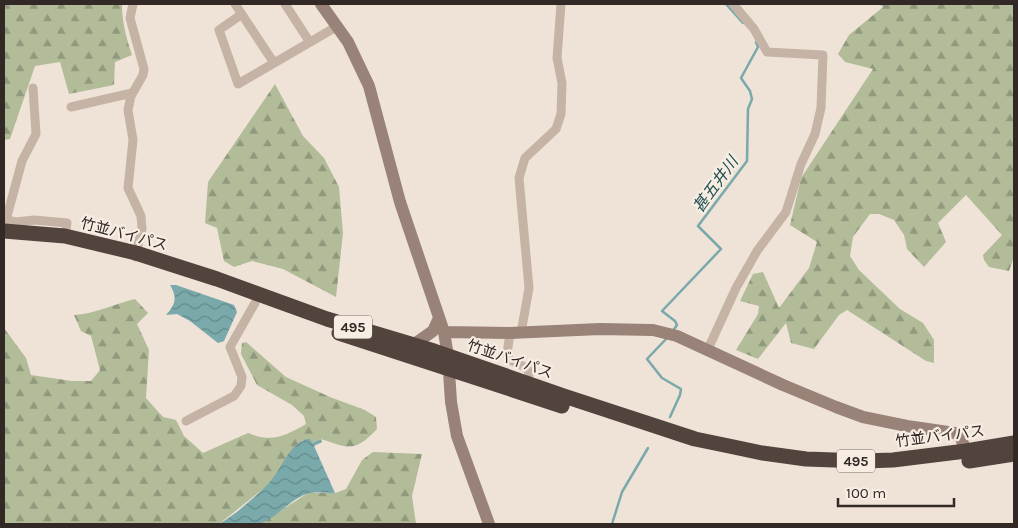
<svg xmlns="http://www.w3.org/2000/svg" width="1018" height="528" viewBox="0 0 1018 528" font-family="Karla,'Noto Sans JP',sans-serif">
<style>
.forest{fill:url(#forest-firs)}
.water{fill:url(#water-waves)}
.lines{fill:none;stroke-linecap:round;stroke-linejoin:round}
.stream{stroke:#79a9aa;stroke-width:2.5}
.street{stroke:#c5b3a5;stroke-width:9}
.secondary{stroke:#998277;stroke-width:12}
.highway{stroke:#52433d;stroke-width:15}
.labels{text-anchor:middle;stroke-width:4.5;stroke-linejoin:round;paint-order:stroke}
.shield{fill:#f7ede3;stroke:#6d645f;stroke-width:1}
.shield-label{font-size:14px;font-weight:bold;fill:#322926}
.street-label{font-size:15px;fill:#322926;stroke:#f7ede3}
.water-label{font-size:16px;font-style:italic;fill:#1e4e50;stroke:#f7ede3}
</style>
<defs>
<pattern id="forest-firs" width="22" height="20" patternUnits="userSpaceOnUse" patternTransform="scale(1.25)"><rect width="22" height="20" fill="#b2bc99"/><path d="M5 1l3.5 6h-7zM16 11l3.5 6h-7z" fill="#91997d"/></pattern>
<pattern id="water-waves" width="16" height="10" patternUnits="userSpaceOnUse" patternTransform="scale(1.25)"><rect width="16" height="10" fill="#79a9aa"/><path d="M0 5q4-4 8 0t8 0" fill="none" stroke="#648a8a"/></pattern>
</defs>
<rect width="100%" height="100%" fill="#efe3d8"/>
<path class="forest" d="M 4,4 L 122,4 C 122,22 126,37 132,55 L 115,62 L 114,85 L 69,94 L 60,62 L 35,66 L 10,139 L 4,140 Z
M 879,4 L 1014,4 L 1014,257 L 1009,271 L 989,267 L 984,260 L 983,255 L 1002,235 L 966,195 L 938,223 L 946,242 L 924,267 L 907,249 L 904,235 L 894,220 L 879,214 L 870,214 L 853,237 L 850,256 L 859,270 L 900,309 L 923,323 L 934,340 L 934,363 L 926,361 L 847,310 L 839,315 L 814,349 L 791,343 L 786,323 L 758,359 L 736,350 L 758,314 L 759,306 L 740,301 L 753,274 L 763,272 L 779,308 L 809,268 L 817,242 L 790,225 L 801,178 L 873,69 L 845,62 L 838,54 L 849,35 L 883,7 Z
M 275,84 L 303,136 L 324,158 L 339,187 L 343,233 L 336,297 L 283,269 L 252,261 L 234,267 L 224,261 L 217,228 L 205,223 L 208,182 Z
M 135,299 L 148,313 L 137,324 L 149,350 L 146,398 L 163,417 L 176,420 L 184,436 L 203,453 L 248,433 C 272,443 285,436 306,424 L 304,416 L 292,405 L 257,385 L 241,354 L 242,343 L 246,342 L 286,377 L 330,397 L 365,410 L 376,417 L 377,429 C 355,452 350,449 321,439 L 312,443 L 303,440 L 295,446 L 279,472 L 268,485 L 219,524 L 4,524 L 4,328 L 26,358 L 31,375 L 72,381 L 91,381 L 100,370 L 91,336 L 81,331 L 74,315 C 95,314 114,304 135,299 Z
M 373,452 L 422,454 L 412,496 L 416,524 L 260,524 L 305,495 L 311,493 L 335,493 L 346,489 L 362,460 Z"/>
<path class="water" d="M 170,285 L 176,285 L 234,305 L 237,312 L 224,341 L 218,343 L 190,321 L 177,314 L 166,315 C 175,305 178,298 170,285 Z
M 307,439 L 310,439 L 312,443 L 321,439 L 322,442 L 314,446 L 335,493 C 327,493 319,492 311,493 C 293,496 279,516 262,523 C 253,527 229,524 219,524 C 236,514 253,499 267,485 C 281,472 288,444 307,439 Z"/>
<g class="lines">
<path class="stream" d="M 726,4 L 743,23
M 672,332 L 677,325 L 675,321 L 662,311 L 721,249 L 698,226 L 747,161 L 748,109 L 752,99 L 750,91 L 741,78 L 758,47 L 756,42
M 667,338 L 647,359 L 662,378 L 681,389 L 680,395 L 670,417
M 612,524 L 622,492 L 648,448"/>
<path class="street" d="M 133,4 L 130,18 L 144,69 L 143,75 L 131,96 L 128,110 L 133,140 L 128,188 L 141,216 L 142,229 L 135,257
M 235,4 L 274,63
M 285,4 L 309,41
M 242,14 L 219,30 L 238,84 L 336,27
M 33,88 L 36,134 L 22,161 L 6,220 L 16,222 L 34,220 L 67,223 L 65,236
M 71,107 L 132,93
M 510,333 L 507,354 L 510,360 L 527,368 L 529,373 L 528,383
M 521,333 L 529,288 L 519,178 L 525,158 L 556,129 L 561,114 L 562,83 L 557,58 L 561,4
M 708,349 L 736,288 L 757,251 L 786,212 L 801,164 L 815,134 L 821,108 L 823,55 L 767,52 L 754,29 L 733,4
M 186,421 L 234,396 L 241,386 L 242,377 L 230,347 L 255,303"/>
<path class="secondary" d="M 321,4 L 348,42 L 369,86 L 400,202 L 444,332 L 448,356 L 451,402 L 457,436 L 489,524
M 444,332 L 510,333 L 600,329 L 653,330 L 677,336 L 783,385 L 836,407 L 863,417 L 907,426 L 955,433 L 960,436 L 966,451
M 413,345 L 433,331 L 439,318"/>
<path class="highway" d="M 4,231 L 65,236 L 136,253 L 217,279 L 327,319 L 434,351 L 564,396 L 695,439 L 729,446 L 762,453 L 806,459 L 863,461 L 893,460 L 966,451 L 1014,443
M 339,333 L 562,406
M 969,461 L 1014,454"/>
</g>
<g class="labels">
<g class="shield">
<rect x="334" y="315.5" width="38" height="23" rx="4"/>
<rect x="837" y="449.5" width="38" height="23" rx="4"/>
</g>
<g class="shield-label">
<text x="353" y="332">495</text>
<text x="856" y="466">495</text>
</g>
<g class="street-label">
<text transform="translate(124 234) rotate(15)" y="5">竹並バイパス</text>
<text transform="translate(510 359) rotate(19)" y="5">竹並バイパス</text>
<text transform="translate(940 436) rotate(-7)" y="5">竹並バイパス</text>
</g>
<g class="water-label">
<text transform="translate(715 184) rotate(-54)" y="6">甚五井川</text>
</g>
</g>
<rect width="1018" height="528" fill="none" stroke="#322926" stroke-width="10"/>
<path d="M838 498v8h116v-8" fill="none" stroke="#322926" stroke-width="2.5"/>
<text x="846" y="498" font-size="15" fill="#322926" stroke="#f7ede3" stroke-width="4" paint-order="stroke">100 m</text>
</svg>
